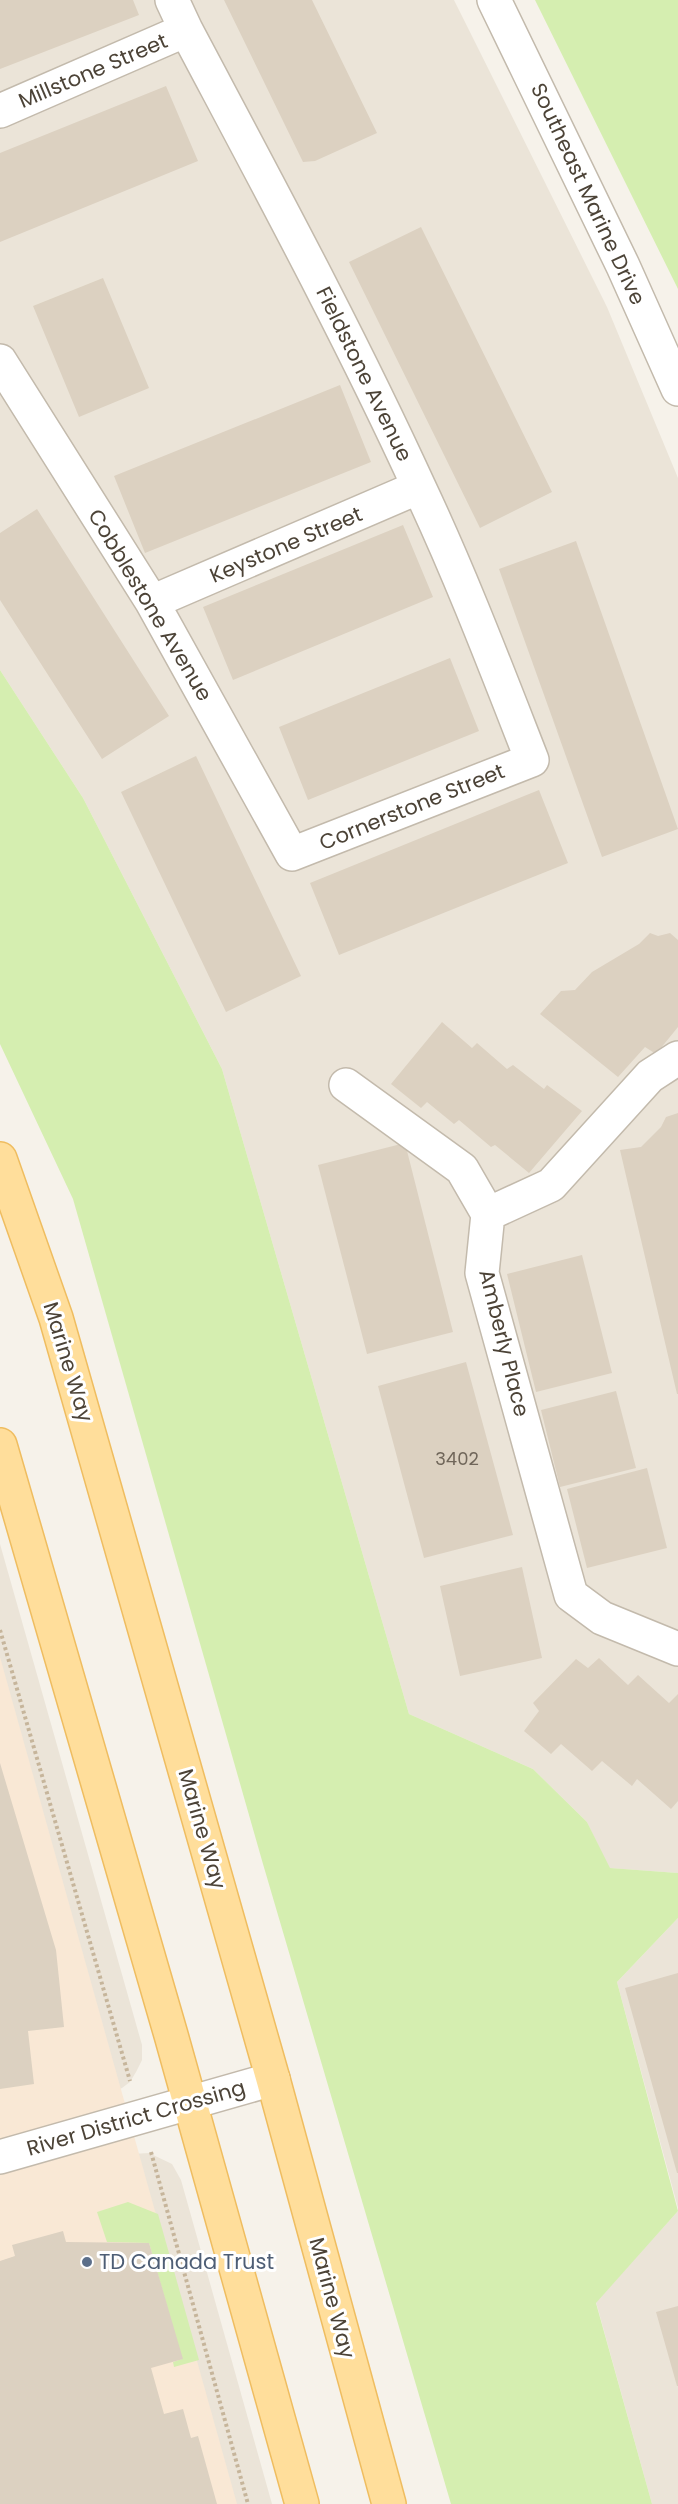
<svg xmlns="http://www.w3.org/2000/svg" width="678" height="2504" viewBox="0 0 678 2504" font-family="Poppins,sans-serif">
<style>
.residential{fill:#ebe4d8}
.commercial{fill:#f9e8d5}
.green{fill:#d5eeb0}
.building{fill:#dcd1c1}
.lines{fill:none;stroke-linecap:round;stroke-linejoin:round}
.minor-casing{stroke:#c3baac;stroke-width:36}
.major-casing{stroke:#efbd60;stroke-width:36}
.path{stroke:#c6b59b;stroke-width:4;stroke-dasharray:3 3;stroke-linecap:butt}
.minor{stroke:#fff;stroke-width:33}
.major{stroke:#ffde9b;stroke-width:33}
.service-dot{fill:#5c6f8a;stroke:#fff;stroke-width:2}
.labels{text-anchor:middle;stroke-width:6;stroke-linejoin:round;paint-order:stroke}
.number-label{font-size:18px;fill:#70665a}
.street-label{font-size:21px;fill:#4c4337;stroke:#fff}
.service-label{font-size:21px;fill:#4e5e75;stroke:#fff;text-anchor:start}
</style>
<rect width="100%" height="100%" fill="#f6f2ea"/>
<path class="residential" d="M 0,0 L 454,0 L 607,307 L 678,478 L 678,1873 L 609,1868 L 587,1822 L 533,1769 L 409,1714 L 222,1069 L 83,798 L 0,670 Z
M 0,1544 L 142,2045 L 142,2060 L 136,2072 L 130,2082 L 122,2088 L 108,2094 L 0,2125 Z
M 678,1918 L 678,2208 L 617,1982 Z
M 149,2153 L 172,2164 L 181,2180 L 272,2504 L 0,2504 L 132,2154 Z
M 678,2211 L 678,2504 L 652,2504 L 596,2302 Z"/>
<path class="commercial" d="M 0,1657 L 237,2504 L 0,2504 Z"/>
<path class="green" d="M 535,0 L 678,0 L 678,289 Z
M 0,670 L 83,798 L 222,1069 L 409,1714 L 533,1769 L 587,1822 L 610,1868 L 678,1873 L 678,1918 L 617,1982 L 678,2211 L 596,2303 L 652,2504 L 451,2504 L 263,1864 L 73,1199 L 0,1044 Z
M 128,2202 L 158,2214 L 199,2360 L 174,2367 L 173,2362 L 182,2359 L 149,2243 L 107,2242 L 97,2212 Z"/>
<path class="building" d="M 0,0 L 133,0 L 139,15 L 0,69 Z
M 224,0 L 312,0 L 377,133 L 315,161 L 303,162 Z
M 166,86 L 198,161 L 0,242 L 0,153 Z
M 421,227 L 552,492 L 480,528 L 349,262 Z
M 103,278 L 149,388 L 79,417 L 33,306 Z
M 340,385 L 371,462 L 145,553 L 114,476 Z
M 37,509 L 169,716 L 102,759 L 0,600 L 0,533 Z
M 403,525 L 433,597 L 233,680 L 203,607 Z
M 576,541 L 678,829 L 602,857 L 499,569 Z
M 450,658 L 479,731 L 308,800 L 279,727 Z
M 196,756 L 301,976 L 226,1012 L 121,792 Z
M 539,790 L 568,863 L 339,955 L 310,883 Z
M 650,933 L 658,936 L 670,933 L 678,940 L 678,1027 L 656,1054 L 645,1047 L 618,1077 L 540,1014 L 561,991 L 575,990 L 592,972 L 639,944 Z
M 442,1022 L 472,1048 L 477,1043 L 507,1069 L 513,1065 L 544,1089 L 547,1085 L 582,1111 L 529,1173 L 495,1145 L 491,1147 L 459,1120 L 454,1124 L 427,1102 L 421,1108 L 391,1084 Z
M 678,1113 L 678,1394 L 677,1394 L 620,1150 L 641,1147 L 661,1127 L 666,1117 Z
M 405,1143 L 453,1332 L 367,1354 L 318,1165 Z
M 582,1255 L 612,1373 L 536,1392 L 507,1274 Z
M 466,1362 L 513,1535 L 424,1558 L 378,1386 Z
M 616,1391 L 636,1468 L 560,1487 L 541,1410 Z
M 647,1468 L 667,1548 L 587,1568 L 567,1489 Z
M 522,1567 L 542,1658 L 460,1676 L 440,1586 Z
M 599,1658 L 628,1685 L 638,1675 L 669,1703 L 678,1694 L 678,1801 L 671,1809 L 637,1779 L 632,1786 L 602,1761 L 592,1771 L 561,1744 L 551,1754 L 524,1731 L 539,1711 L 533,1703 L 576,1659 L 588,1668 Z
M 0,1763 L 56,1950 L 64,2027 L 28,2031 L 34,2084 L 0,2089 Z
M 678,1973 L 678,2173 L 677,2173 L 625,1988 Z
M 63,2231 L 66,2242 L 149,2243 L 183,2359 L 151,2368 L 164,2414 L 183,2409 L 191,2438 L 198,2436 L 217,2504 L 0,2504 L 0,2261 L 15,2256 L 12,2245 Z
M 678,2306 L 678,2386 L 677,2386 L 656,2312 Z"/>
<g class="lines">
<g class="minor-casing">
<path id="minor" d="M 494,0 L 623,266 L 678,389
M 0,111 L 186,30
M 0,361 L 152,602 L 292,854 L 532,760 C 496,668 461,576 419,487 C 348,332 266,181 186,30 L 172,0
M 152,602 L 419,487
M 678,1058 L 650,1076 L 551,1185 L 488,1214 L 482,1273 L 571,1595 L 602,1618 L 678,1649
M 346,1085 L 462,1169 L 488,1214
M 0,2157 L 273,2079"/>
</g>
<g class="major-casing">
<path id="major" d="M 0,1159 L 56,1318 L 273,2079 L 389,2504
M 0,1445 L 171,2035 L 302,2504"/>
</g>
<path class="path" d="M 0,1630 L 130,2081
M 151,2152 L 248,2504"/>
<use href="#minor" class="minor"/>
<use href="#major" class="major"/>
</g>
<circle class="service-dot" cx="87" cy="2262" r="6"/>
<g class="labels">
<g class="number-label">
<text x="457" y="1465">3402</text>
</g>
<g class="street-label">
<text transform="translate(93 71) rotate(-23)" y="7">Millstone Street</text>
<text transform="translate(588 194) rotate(65)" y="7">Southeast Marine Drive</text>
<text transform="translate(364 374) rotate(64)" y="7">Fieldstone Avenue</text>
<text transform="translate(286 545) rotate(-23)" y="7">Keystone Street</text>
<text transform="translate(150 605) rotate(59)" y="7">Cobblestone Avenue</text>
<text transform="translate(412 807) rotate(-22)" y="7">Cornerstone Street</text>
<text transform="translate(504 1343) rotate(76)" y="7">Amberly Place</text>
<text transform="translate(68 1362) rotate(73)" y="7">Marine Way</text>
<text transform="translate(202 1829) rotate(74)" y="7">Marine Way</text>
<text transform="translate(136 2118) rotate(-16)" y="7">River District Crossing</text>
<text transform="translate(332 2298) rotate(75)" y="7">Marine Way</text>
</g>
<g class="service-label">
<text x="99" y="2269">TD Canada Trust</text>
</g>
</g>
</svg>
